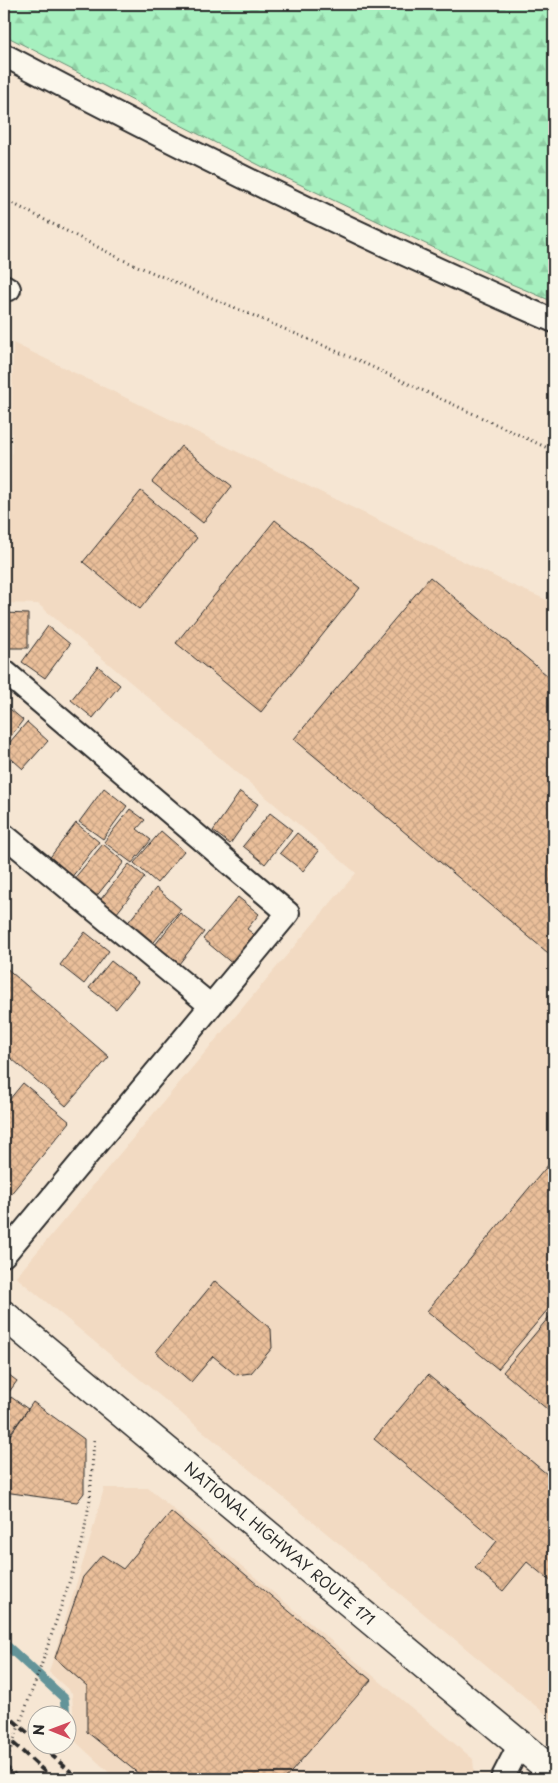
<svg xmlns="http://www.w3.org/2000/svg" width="558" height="1783" viewBox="0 0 558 1783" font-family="'Playpen Sans',sans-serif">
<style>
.built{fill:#f2dac2}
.forest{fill:url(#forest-firs);stroke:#688e75}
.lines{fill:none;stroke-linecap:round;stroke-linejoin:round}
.stream{stroke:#639499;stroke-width:9}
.building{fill:url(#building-cross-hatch);stroke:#2b2b2b}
.minor-casing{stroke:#2b2b2b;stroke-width:26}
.trunk-casing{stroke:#2b2b2b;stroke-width:31}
.path{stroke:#2b2b2b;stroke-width:3;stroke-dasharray:1 4;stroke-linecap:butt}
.minor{stroke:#fbf7ec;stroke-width:22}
.trunk{stroke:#fbf7ec;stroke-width:28}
.rail{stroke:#2b2b2b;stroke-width:4;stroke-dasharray:8 4;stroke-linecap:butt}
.labels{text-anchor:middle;stroke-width:4;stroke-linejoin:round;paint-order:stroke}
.street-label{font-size:15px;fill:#2b2b2b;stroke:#fbf7ec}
</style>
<defs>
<pattern id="forest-firs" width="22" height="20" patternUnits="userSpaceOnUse" patternTransform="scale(1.25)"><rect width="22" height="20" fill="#a6f0bf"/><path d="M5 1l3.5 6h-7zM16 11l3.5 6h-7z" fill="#8fcea4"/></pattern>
<pattern id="building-cross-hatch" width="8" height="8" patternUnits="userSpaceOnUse" patternTransform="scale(1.25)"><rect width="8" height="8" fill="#eabf9a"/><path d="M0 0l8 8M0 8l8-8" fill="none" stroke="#c9a485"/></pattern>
</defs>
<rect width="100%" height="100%" fill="#f6e6d3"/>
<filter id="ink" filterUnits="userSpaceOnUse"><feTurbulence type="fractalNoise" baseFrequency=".02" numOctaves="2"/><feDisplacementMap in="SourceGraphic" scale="10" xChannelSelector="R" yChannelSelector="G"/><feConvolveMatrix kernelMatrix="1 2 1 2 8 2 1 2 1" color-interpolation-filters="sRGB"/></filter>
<g filter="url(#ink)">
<path class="built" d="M 13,343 L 512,585 L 554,603 L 554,1721 L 16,1277 L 356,873 L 38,604 L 4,603 L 4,505 L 11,503 Z
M 104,1488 L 148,1488 L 473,1759 L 475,1779 L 116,1779 L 75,1741 L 72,1693 L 49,1672 L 89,1543 Z"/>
<path class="forest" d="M 4,4 L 554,4 L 554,302 L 502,280 L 261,166 L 4,35 Z"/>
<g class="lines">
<path class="stream" d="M 4,1643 L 64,1698 L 66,1716
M 68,1735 L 68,1740"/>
</g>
<path class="building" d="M 181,446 L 232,486 L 203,523 L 152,482 Z
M 141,491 L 197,538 L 140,609 L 83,562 Z
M 275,520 L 360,588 L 261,712 L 176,643 Z
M 430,577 L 554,681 L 554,958 L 294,739 Z
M 4,613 L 28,614 L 28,648 L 4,648 Z
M 48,626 L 70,644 L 45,678 L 22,662 Z
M 98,666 L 120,685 L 93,718 L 71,700 Z
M 4,704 L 23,720 L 4,745 Z
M 27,722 L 48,741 L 23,769 L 4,752 L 4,749 Z
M 104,788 L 127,806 L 103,839 L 79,822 Z
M 240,792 L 258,804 L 230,844 L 213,831 Z
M 130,809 L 145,820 L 137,829 L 151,840 L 132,863 L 104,842 Z
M 270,813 L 292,830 L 265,864 L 243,846 Z
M 76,823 L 99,842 L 71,878 L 48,860 Z
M 161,831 L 184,851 L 157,883 L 134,863 Z
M 297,833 L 319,851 L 303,871 L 280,853 Z
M 103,844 L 124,862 L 95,898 L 73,880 Z
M 129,864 L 145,877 L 113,918 L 97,904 Z
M 156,888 L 181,909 L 150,947 L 125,926 Z
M 238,897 L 259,914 L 247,929 L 257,937 L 234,965 L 203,939 Z
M 180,913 L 204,932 L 175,969 L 151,950 Z
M 85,932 L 109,951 L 84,984 L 60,965 Z
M 111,961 L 138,982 L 116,1009 L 89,988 Z
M 4,966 L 109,1057 L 66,1106 L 4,1052 Z
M 23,1083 L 70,1122 L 4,1202 L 4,1106 Z
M 554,1158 L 554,1302 L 498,1369 L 427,1311 Z
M 215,1281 L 271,1329 L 272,1348 L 251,1373 L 236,1375 L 213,1356 L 191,1382 L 156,1352 Z
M 554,1311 L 554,1415 L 503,1372 Z
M 4,1371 L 17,1381 L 4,1399 Z
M 428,1375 L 554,1480 L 554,1584 L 527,1562 L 503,1591 L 475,1568 L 497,1541 L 374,1439 Z
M 11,1397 L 28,1409 L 9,1435 L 4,1435 L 4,1407 Z
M 33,1402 L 84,1439 L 84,1493 L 77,1502 L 4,1492 L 4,1444 Z
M 171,1512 L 371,1680 L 285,1779 L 145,1779 L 87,1732 L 87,1686 L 55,1658 L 83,1577 L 102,1555 L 123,1569 Z"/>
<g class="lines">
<g class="minor-casing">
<path id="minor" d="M 4,55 C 184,150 367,240 554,321
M 4,286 L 9,289
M 4,671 L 288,913 L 4,1255
M 4,835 L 211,1006
M 502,1779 L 520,1744"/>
</g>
<g class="trunk-casing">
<path id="trunk" d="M 4,1315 L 554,1773"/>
</g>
<path class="path" d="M 4,199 L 121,259 L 357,360 L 554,451
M 4,1767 L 41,1666 L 82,1544 L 90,1499 L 94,1440"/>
<use href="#minor" class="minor"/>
<use href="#trunk" class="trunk"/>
<path class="rail" d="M 4,1712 L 38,1742
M 4,1735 L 53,1779
M 41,1746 L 79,1779
M 4,1765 L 19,1779"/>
</g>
</g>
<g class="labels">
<g class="street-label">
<text transform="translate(279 1544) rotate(40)" y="5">NATIONAL HIGHWAY ROUTE 171</text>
</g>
</g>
<rect width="558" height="1783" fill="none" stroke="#fbf7ec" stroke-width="20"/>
<rect x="10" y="10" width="538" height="1763" fill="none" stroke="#2b2b2b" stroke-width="2" filter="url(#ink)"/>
<g transform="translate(52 1730) rotate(271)"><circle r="24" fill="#fbf7ec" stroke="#a8a59f"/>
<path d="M0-4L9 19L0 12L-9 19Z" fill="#d1495b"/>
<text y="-8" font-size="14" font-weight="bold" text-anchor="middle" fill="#2b2b2b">N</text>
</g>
</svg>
